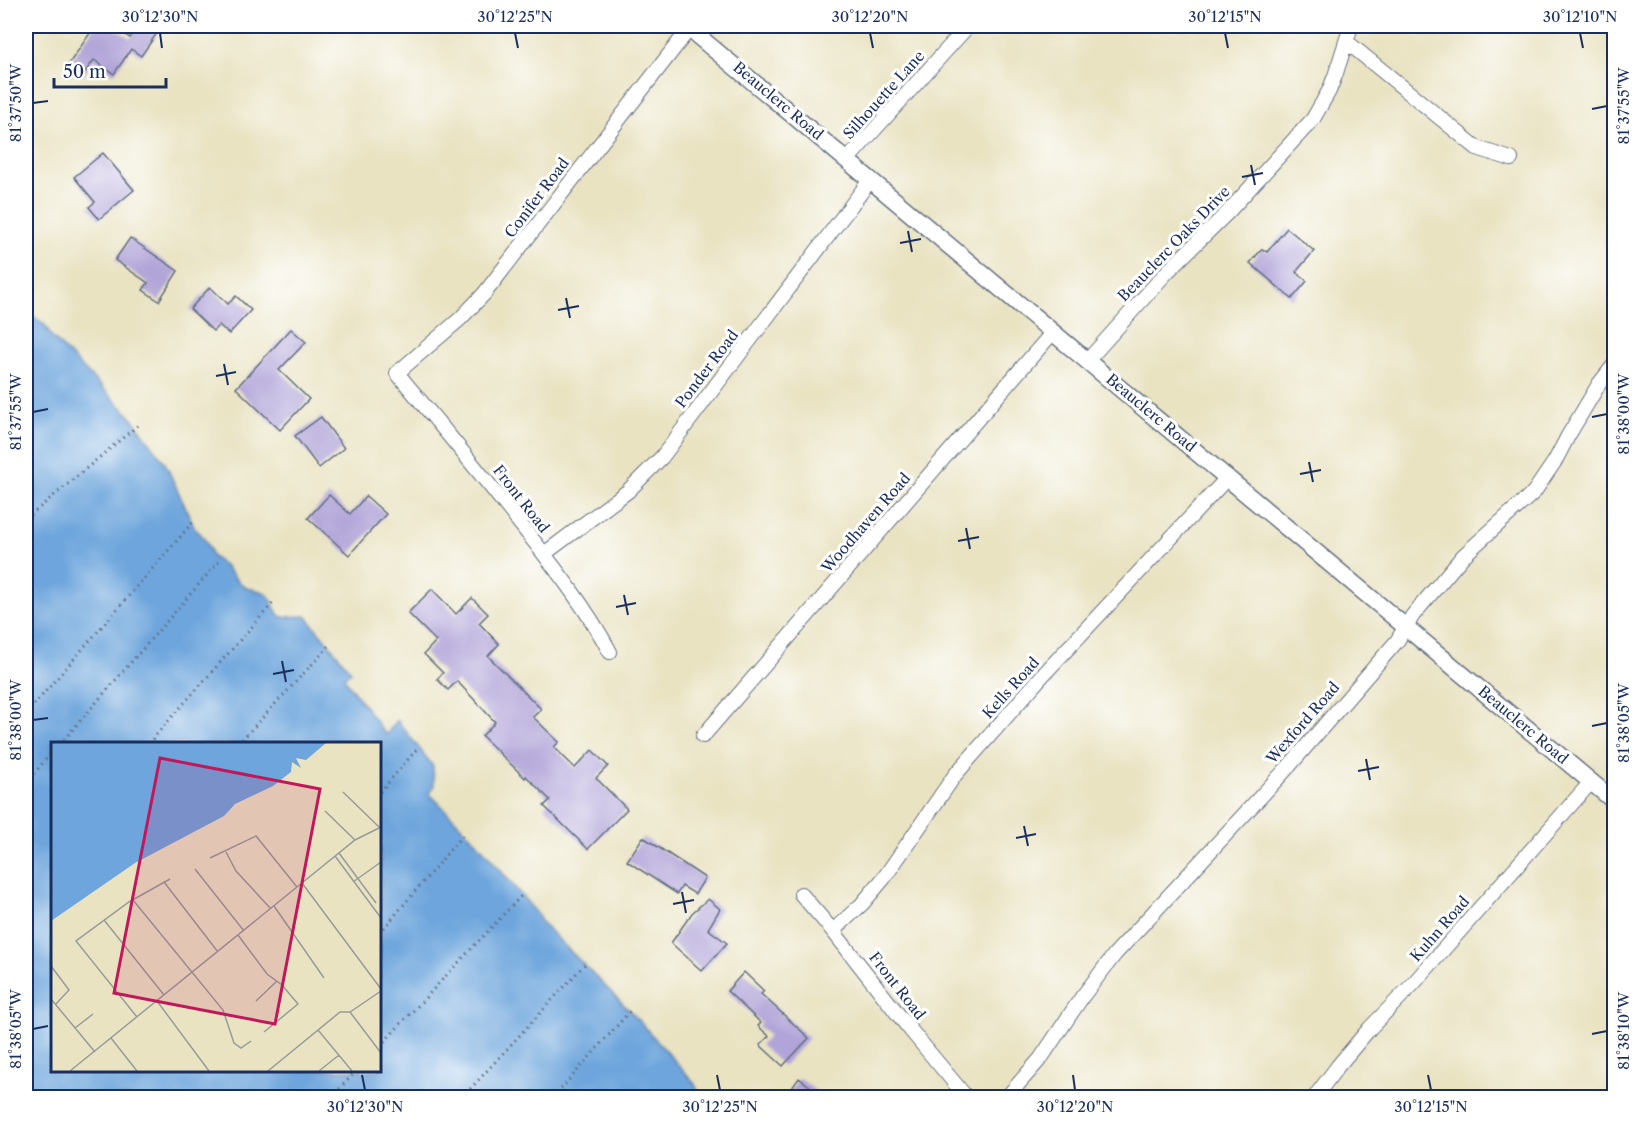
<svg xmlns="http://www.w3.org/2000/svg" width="1640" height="1123" viewBox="0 0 1640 1123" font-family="'Libre Caslon Text',serif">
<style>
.water{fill:#6da5dc;stroke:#446a9d;stroke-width:1.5;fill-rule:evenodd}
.building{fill:#b1a4d8}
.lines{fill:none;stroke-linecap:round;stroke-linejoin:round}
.minor-casing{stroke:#636e81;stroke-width:16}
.tertiary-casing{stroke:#636e81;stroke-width:19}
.path{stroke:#636e81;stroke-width:3;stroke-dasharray:1.5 4.5;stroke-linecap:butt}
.minor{stroke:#fff;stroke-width:14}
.tertiary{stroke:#fff;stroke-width:16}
.ticks{fill:none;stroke:#1b2f5e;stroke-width:2}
.labels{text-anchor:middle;stroke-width:6;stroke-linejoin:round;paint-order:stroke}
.street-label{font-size:15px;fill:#1b2f5e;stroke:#fff}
.inset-road{fill:none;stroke:#979b9a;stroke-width:1.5}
.view{fill:#c2185b;fill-opacity:0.15;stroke:#c2185b;stroke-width:3}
.inset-edge{fill:none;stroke:#1b2f5e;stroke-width:3}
.neatline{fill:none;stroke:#1b2f5e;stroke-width:2}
.ticks-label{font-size:15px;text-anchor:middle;fill:#1b2f5e}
</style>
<rect width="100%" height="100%" fill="#fff"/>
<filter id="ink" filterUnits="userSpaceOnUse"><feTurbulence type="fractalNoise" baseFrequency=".0167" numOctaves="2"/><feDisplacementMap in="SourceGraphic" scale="12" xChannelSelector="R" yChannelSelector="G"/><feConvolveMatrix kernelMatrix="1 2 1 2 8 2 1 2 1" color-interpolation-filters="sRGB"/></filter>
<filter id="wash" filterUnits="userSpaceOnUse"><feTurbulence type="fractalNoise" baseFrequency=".008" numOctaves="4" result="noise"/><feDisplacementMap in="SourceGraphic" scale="24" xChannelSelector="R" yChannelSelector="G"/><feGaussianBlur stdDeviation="1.35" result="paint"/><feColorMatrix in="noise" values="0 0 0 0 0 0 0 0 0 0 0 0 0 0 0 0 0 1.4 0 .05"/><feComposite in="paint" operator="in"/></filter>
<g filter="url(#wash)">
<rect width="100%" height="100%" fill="#e9e3c2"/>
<path class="water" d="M 26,311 L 44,324 L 52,337 L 132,418 L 165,463 L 195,528 C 204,536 209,544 212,557 C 227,563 233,581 247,588 C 253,590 261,590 266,593 C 273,599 274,611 281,617 L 306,616 L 351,671 L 344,678 L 386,735 L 397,720 L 433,766 L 434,786 L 429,793 L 476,841 L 539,916 L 541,922 L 632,1013 L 692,1080 L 703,1097 L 26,1097 ZM 52,744 L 380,744 L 380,1070 L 52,1070 Z"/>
<g id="blocks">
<path class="building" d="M 95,26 L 111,26 L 130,38 L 138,26 L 162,26 L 141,56 L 131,49 L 114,74 L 94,60 L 83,75 L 68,65 Z
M 103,153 L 134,190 L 99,219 L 89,207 L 95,202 L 74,177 Z
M 1287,228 L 1314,251 L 1296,272 L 1307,281 L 1292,299 L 1250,263 L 1262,249 L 1267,252 Z
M 130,238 L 178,271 L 159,301 L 143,290 L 148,283 L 115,260 Z
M 210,287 L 228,304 L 236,296 L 251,310 L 229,334 L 219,325 L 213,331 L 190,309 Z
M 291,329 L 306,342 L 279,370 L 309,399 L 280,430 L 236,388 Z
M 321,417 L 344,448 L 319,468 L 295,436 Z
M 329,495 L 350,514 L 366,496 L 386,514 L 349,555 L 308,518 Z
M 432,589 L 456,614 L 472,598 L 488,614 L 479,623 L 499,644 L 488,656 L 541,709 L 533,717 L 559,742 L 554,747 L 575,768 L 592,750 L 608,766 L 596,778 L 627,809 L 588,849 L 544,806 L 550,800 L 526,776 L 525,778 L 482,736 L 495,722 L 457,681 L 448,690 L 437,679 L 443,673 L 424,654 L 436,641 L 408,613 Z
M 643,837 L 705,878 L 695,894 L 682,886 L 677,894 L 627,861 Z
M 708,899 L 720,909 L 708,929 L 727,943 L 702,971 L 671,943 L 692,913 Z
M 744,972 L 764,991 L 761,994 L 809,1038 L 783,1066 L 760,1045 L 769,1036 L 758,1026 L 761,1023 L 727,991 Z
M 799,1078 L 825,1098 L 785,1098 Z"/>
</g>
</g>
<g filter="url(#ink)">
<use href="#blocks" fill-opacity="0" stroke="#636e81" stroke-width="1.5"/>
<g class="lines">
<g class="minor-casing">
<path id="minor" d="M 1347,42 L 1477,148 L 1511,159
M 848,159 L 968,26
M 1088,360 L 1167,272 L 1228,212 L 1313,119 L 1329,91 L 1335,76 L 1351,26
M 544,554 L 628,491 L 662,457 L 871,179
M 610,652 C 585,605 551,563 518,521 C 479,471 438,422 397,373 L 460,319 L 484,294 L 689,29
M 703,736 L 1053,332
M 801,894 L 833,931 L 908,1027 L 967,1098
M 833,931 L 862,904 L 884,878 L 955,775 L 1042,676 L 1228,477
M 1006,1098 L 1041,1058 L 1082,997 L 1115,954 L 1290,765 L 1397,641 L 1413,615 L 1463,556 L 1534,492 L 1555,461 L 1568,436 L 1599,384 L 1614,365
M 1314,1098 L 1338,1066 L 1370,1028 L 1413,984 L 1591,782"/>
</g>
<g class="tertiary-casing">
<path id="tertiary" d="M 686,26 L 1614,801"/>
</g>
<path class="path" d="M 26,324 L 32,316
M 26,519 L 138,425
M 26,714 L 193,522
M 60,744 L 220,560
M 148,744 L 273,603
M 238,744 L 330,645
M 26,783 L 52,752
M 380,792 L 418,748
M 380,933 L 465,832
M 380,1046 L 521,896
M 331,1098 L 357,1070
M 462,1098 L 585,964
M 553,1098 L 631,1010"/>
<use href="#minor" class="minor"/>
<use href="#tertiary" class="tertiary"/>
</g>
</g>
<path class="ticks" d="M 160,33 L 162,48M 515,33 L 518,48M 870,33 L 873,48M 1225,33 L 1228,48M 1580,33 L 1583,48M 33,103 L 48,101M 1592,109 L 1607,106M 1251,165 L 1255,185M 1242,177 L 1263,173M 908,231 L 912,252M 900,243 L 921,239M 566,298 L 570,318M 558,310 L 579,306M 224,364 L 228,385M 216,376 L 236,372M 33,412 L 48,409M 1592,417 L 1607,414M 1309,462 L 1313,482M 1300,474 L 1321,470M 966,528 L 970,549M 958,541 L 979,537M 624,595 L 628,615M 616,607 L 636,603M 282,661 L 286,682M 273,674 L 294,670M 33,720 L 48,718M 1592,726 L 1607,723M 1366,759 L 1370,780M 1358,771 L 1379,767M 1024,826 L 1028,846M 1016,838 L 1036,834M 682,892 L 686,913M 673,904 L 694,900M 33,1029 L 48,1026M 1592,1034 L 1607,1031M 362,1075 L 365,1090M 717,1075 L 720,1090M 1073,1075 L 1075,1090M 1428,1075 L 1431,1090"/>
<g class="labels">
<g class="street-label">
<text transform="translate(884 95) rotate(-48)" y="5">Silhouette Lane</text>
<text transform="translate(778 101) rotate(40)" y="5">Beauclerc Road</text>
<text transform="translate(537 198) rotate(-53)" y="5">Conifer Road</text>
<text transform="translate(1174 244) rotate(-46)" y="5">Beauclerc Oaks Drive</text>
<text transform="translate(707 369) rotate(-53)" y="5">Ponder Road</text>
<text transform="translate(1151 413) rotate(40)" y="5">Beauclerc Road</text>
<text transform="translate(521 499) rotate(52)" y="5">Front Road</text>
<text transform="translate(866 523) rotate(-49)" y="5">Woodhaven Road</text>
<text transform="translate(1011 688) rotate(-48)" y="5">Kells Road</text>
<text transform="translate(1303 723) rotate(-49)" y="5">Wexford Road</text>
<text transform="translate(1523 725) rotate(40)" y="5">Beauclerc Road</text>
<text transform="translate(1440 929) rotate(-49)" y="5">Kuhn Road</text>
<text transform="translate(897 986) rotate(52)" y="5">Front Road</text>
</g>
</g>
<g transform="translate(51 742)">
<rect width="330" height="330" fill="#e9e3c2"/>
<path d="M 0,1 L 275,1 L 255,18 L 245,16 L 250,26 L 241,20 L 240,30 L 222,44 L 184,62 L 173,74 L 84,121 L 0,179 Z" fill="#6da5dc"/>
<path class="inset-road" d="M 292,50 L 328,85M 274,69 L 304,98M 175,110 L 185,129 L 220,167M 288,111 L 325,161M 284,114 L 330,176M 159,116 L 205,94 L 246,145M 144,127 L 193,189M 113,140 L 167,210M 302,140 L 330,120M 251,141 L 330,247M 82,158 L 172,268 L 183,301 L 190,306 L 200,299M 223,164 L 273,236M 53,178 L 113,253M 187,193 L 216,232 L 231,243 L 247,262 L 213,290M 0,224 L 18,248 L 4,263M 0,257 L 44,310M 106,259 L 158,329M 205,259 L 226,239M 299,270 L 330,311M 86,275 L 25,199 L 78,160 L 119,137M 24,286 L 42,272M 267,288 L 301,329M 60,296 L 86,329M 19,329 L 304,98 L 330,85M 217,329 L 289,270 L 299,270 L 330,249M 268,329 L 288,313"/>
<path class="view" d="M 109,16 L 269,47 L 224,282 L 63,251 Z"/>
<rect width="330" height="330" class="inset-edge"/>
</g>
<rect width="1640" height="1123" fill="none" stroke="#fff" stroke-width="66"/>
<path d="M54 78v9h112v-9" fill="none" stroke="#1b2f5e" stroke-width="3"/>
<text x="63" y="78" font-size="18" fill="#1b2f5e" stroke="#ffffff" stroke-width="4.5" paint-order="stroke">50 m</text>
<rect x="33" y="33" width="1574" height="1057" class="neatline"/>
<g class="ticks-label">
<text x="160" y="22">30°12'30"N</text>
<text x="515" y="22">30°12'25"N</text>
<text x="870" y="22">30°12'20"N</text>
<text x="1225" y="22">30°12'15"N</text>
<text x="1580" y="22">30°12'10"N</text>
<text transform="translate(16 103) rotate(-90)" y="5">81°37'50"W</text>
<text transform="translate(1624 106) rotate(-90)" y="5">81°37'55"W</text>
<text transform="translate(16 412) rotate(-90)" y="5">81°37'55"W</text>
<text transform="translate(1624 414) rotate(-90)" y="5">81°38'00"W</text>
<text transform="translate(16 720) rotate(-90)" y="5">81°38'00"W</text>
<text transform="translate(1624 723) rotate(-90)" y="5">81°38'05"W</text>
<text transform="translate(16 1029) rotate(-90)" y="5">81°38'05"W</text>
<text transform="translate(1624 1031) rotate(-90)" y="5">81°38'10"W</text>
<text x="365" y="1112">30°12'30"N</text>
<text x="720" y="1112">30°12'25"N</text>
<text x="1075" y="1112">30°12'20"N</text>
<text x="1431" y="1112">30°12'15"N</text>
</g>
</svg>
